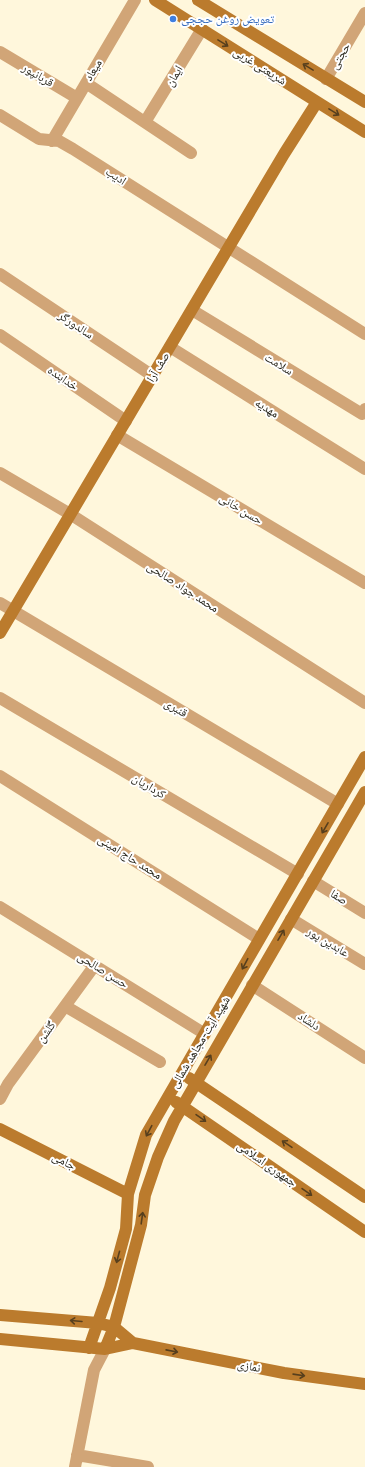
<svg xmlns="http://www.w3.org/2000/svg" width="365" height="1467" viewBox="0 0 365 1467" font-family="'Golos Text','Noto Naskh Arabic',sans-serif">
<style>
.lines{fill:none;stroke-linecap:round;stroke-linejoin:round}
.street{stroke:#d1a577;stroke-width:12}
.secondary{stroke:#bb7b2d;stroke-width:12}
.oneway{stroke:#573f1d}
.shop-dot{fill:#3f7fe0;stroke:#fff;stroke-width:1.5}
.labels{text-anchor:middle;stroke-width:4;stroke-linejoin:round;paint-order:stroke}
.shop-label{font-size:12px;fill:#366cbe;stroke:#fff;text-anchor:start}
.street-label{font-size:12px;fill:#211f15;stroke:#fff}
</style>
<rect width="100%" height="100%" fill="#fff7dc"/>
<g class="lines">
<path class="street" d="M 0,52 L 77,98
M 326,79 L 365,13
M 86,83 L 191,153
M 0,115 L 39,139 L 59,141 L 73,149 L 365,334
M 145,122 L 202,29
M 52,141 L 135,0
M 0,274 L 153,376
M 192,310 L 362,414 L 365,409
M 0,335 L 126,421
M 170,347 L 365,469
M 117,435 L 365,583
M 0,473 L 70,514 L 365,703
M 0,603 L 338,804
M 0,698 L 298,874
M 0,776 L 259,939
M 313,881 L 365,913
M 0,907 L 205,1034
M 291,919 L 365,964
M 252,985 L 365,1058
M 65,1006 L 160,1062
M 0,1099 L 8,1084 L 95,965
M 77,1455 L 148,1467
M 75,1467 L 94,1370 L 105,1349"/>
<path class="secondary" d="M 155,0 L 365,132
M 198,0 L 365,102
M 0,633 L 284,154 L 317,102
M 189,1078 L 365,1197
M 176,1102 L 365,1232
M 0,1129 L 128,1194
M 0,1315 L 98,1323 L 114,1327 L 133,1343
M 0,1339 L 105,1349 L 133,1343 L 284,1373 L 365,1384
M 89,1348 L 110,1288 L 126,1229 L 128,1194 L 146,1135 L 365,757
M 105,1349 L 114,1327 L 141,1225 L 145,1195 L 158,1157 L 174,1121 L 365,792"/>
</g>
<defs><path id="oneway-shaft" d="M-6 0H5M1.5-3L5.5 0L1.5 3" fill="none" stroke-width="1.6" stroke-linecap="round" stroke-linejoin="round"/></defs>
<g class="oneway">
<use href="#oneway-shaft" transform="translate(223 43) rotate(32)"/>
<use href="#oneway-shaft" transform="translate(308 67) rotate(-149)"/>
<use href="#oneway-shaft" transform="translate(334 112) rotate(32)"/>
<use href="#oneway-shaft" transform="translate(325 828) rotate(120)"/>
<use href="#oneway-shaft" transform="translate(281 935) rotate(-60)"/>
<use href="#oneway-shaft" transform="translate(245 964) rotate(118)"/>
<use href="#oneway-shaft" transform="translate(208 1060) rotate(-60)"/>
<use href="#oneway-shaft" transform="translate(201 1118) rotate(35)"/>
<use href="#oneway-shaft" transform="translate(149 1131) rotate(118)"/>
<use href="#oneway-shaft" transform="translate(287 1144) rotate(-146)"/>
<use href="#oneway-shaft" transform="translate(307 1192) rotate(35)"/>
<use href="#oneway-shaft" transform="translate(142 1218) rotate(-82)"/>
<use href="#oneway-shaft" transform="translate(118 1257) rotate(105)"/>
<use href="#oneway-shaft" transform="translate(76 1321) rotate(-175)"/>
<use href="#oneway-shaft" transform="translate(172 1351) rotate(11)"/>
<use href="#oneway-shaft" transform="translate(299 1375) rotate(8)"/>
</g>
<circle class="shop-dot" cx="173" cy="19" r="4"/>
<g class="labels">
<g class="shop-label">
<text x="181" y="23">تعویض روغن حججی</text>
</g>
<g class="street-label">
<text transform="translate(340 56) rotate(-59)" y="4">حجتی</text>
<text transform="translate(260 66) rotate(32)" y="4">شریعتی غربی</text>
<text transform="translate(93 70) rotate(-59)" y="4">میعاد</text>
<text transform="translate(38 75) rotate(31)" y="4">قربانپور</text>
<text transform="translate(174 76) rotate(-59)" y="4">ایمان</text>
<text transform="translate(116 176) rotate(33)" y="4">ادیب</text>
<text transform="translate(76 325) rotate(34)" y="4">سالدورگر</text>
<text transform="translate(279 364) rotate(31)" y="4">سلامت</text>
<text transform="translate(158 367) rotate(-59)" y="4">صف آرا</text>
<text transform="translate(63 378) rotate(34)" y="4">خدابنده</text>
<text transform="translate(267 408) rotate(32)" y="4">مهدیه</text>
<text transform="translate(241 509) rotate(31)" y="4">حسن خانی</text>
<text transform="translate(183 587) rotate(33)" y="4">محمد جواد صالحی</text>
<text transform="translate(176 708) rotate(31)" y="4">قنبری</text>
<text transform="translate(149 786) rotate(31)" y="4">کرداریان</text>
<text transform="translate(130 857) rotate(32)" y="4">محمد حاج امینی</text>
<text transform="translate(339 897) rotate(32)" y="4">صفا</text>
<text transform="translate(328 942) rotate(31)" y="4">عابدین پور</text>
<text transform="translate(103 970) rotate(32)" y="4">حسن صالحی</text>
<text transform="translate(309 1021) rotate(33)" y="4">دلشاد</text>
<text transform="translate(46 1032) rotate(-54)" y="4">گلشن</text>
<text transform="translate(200 1042) rotate(-59)" y="4">شهید آیت-مجاهد شمالی</text>
<text transform="translate(64 1161) rotate(27)" y="4">جامی</text>
<text transform="translate(267 1164) rotate(35)" y="4">جمهوری اسلامی</text>
<text transform="translate(249 1366) rotate(11)" y="4">نمازی</text>
</g>
</g>
</svg>
